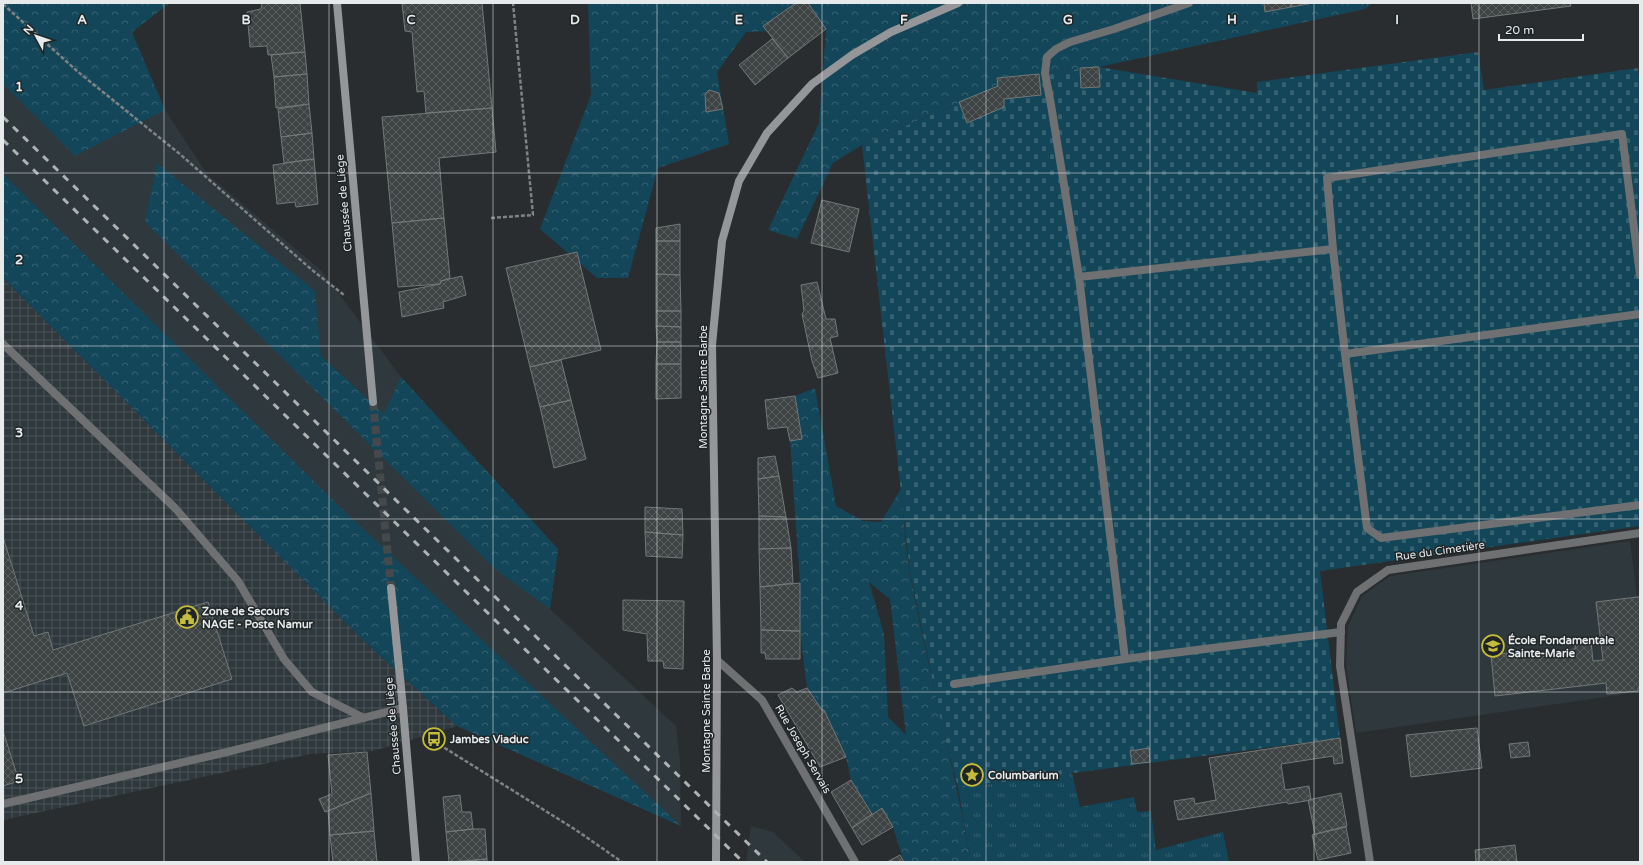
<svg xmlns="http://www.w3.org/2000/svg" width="1643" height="865" font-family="'Varela Round',sans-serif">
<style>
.built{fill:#2e383d}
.industrial{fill:url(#industrial-grid)}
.grass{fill:url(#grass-tufts)}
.forest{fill:url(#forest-crowns);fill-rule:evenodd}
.cemetery{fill:url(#cemetery-stones)}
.building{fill:url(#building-cross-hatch);stroke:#727878}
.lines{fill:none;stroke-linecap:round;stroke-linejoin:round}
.secondary-tunnel{stroke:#46494b;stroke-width:8;stroke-dasharray:8 4;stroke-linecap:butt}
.path{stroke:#7f8384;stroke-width:2.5;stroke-dasharray:4 2;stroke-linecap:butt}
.lane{stroke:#6f7072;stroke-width:8}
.street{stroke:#6f7072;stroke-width:8}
.secondary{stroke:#949699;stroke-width:8}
.rail{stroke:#aeb2b3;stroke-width:3;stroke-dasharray:7 7;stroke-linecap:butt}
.grid{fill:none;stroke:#e7eaeb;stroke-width:1;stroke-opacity:0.55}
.labels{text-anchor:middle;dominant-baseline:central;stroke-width:3;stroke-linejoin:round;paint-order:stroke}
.street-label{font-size:11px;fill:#e7eaeb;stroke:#1f2426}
.poi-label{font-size:11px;font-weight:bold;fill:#e7eaeb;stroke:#1f2426;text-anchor:start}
.grid-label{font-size:13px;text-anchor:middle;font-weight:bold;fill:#e7eaeb;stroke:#1f2426;stroke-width:3;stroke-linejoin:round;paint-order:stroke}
</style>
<defs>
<pattern id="industrial-grid" width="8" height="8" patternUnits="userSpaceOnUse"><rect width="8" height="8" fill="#2e383d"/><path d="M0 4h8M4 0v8" fill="none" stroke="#4c5559"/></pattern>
<pattern id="grass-tufts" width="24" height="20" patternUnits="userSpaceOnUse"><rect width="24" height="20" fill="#134659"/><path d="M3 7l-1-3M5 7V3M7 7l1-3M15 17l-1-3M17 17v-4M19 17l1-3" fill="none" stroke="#356171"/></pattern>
<pattern id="forest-crowns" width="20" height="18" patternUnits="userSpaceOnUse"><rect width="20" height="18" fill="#134659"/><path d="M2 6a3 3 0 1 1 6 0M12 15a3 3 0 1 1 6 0" fill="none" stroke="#356171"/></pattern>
<pattern id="cemetery-stones" width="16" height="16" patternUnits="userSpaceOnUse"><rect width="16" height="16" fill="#134659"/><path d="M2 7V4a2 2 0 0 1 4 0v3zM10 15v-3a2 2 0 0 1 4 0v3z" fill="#356171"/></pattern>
<pattern id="building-cross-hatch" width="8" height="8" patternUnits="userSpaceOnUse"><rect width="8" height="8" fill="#3e4344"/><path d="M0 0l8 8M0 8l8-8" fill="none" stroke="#5a5e5f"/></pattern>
</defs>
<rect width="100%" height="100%" fill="#292d2f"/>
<path class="built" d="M3,3L165,110L207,174L322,271L401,377L558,549L550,609L676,726L680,760L681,826L457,726L3,278Z
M1630,541L1637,597H1640V692L1356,733L1346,666L1348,626L1362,596L1390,576Z
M751,826L773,832L805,862H746Z"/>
<path class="industrial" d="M3,278L365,642L457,726L373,751L310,754L3,820Z"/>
<path class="grass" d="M1072,773L1080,807L1134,797L1137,812L1151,811L1156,850L1223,832L1229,862H971L958,788Z"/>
<path class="forest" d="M3,3H170L132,32L165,110L75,156L3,84Z
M588,3H1373L1365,9L1099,67L1045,73L998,86L862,145L833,163L797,239L768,230L819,123L826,29L746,32L717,72L729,144L658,168L628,278H597L540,229L591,95Z
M157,163L315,291L321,356L384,414L401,377L558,549L550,609L495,569L145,222Z
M3,174L341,508L681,826L457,726L365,642L3,278Z
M815,388L836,506L863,521L881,522L901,489C904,517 905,546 910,574C928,670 954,765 971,862H904L893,827L882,809L872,814L851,780L846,757L824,710H822L807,688L800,631V583L790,441L802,439L795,396ZM869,582L890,599L906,735L888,717L884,634Z"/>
<path class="cemetery" d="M1478,52L1484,90L1638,68L1640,88V526L1320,571L1340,738L958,788L941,721L910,572L862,145L998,86L997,78L1099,67L1257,93V82Z"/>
<path class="building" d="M262,3H300L305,52L268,55L267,46L250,47L247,12L261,9Z
M402,3H482L492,108L426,113L424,91L417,92L412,32L405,31Z
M796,3H808L826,29L788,58L763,26Z
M1264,3H1291V7L1265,12Z
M1291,3H1313L1291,7Z
M1471,3H1570L1571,6L1473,19Z
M772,39L788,58L755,85L739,65Z
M305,52L307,74L274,77L271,55Z
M1099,67L1100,87L1081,88L1080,68Z
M307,74L309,104L276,108L274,77Z
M1039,74L1041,95L1004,99V107L967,123L959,102L998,86L997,78Z
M709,90L719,93L723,109L706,112L705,94Z
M309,104L312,133L281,137L278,109Z
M492,108L496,152L439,158L444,218L392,223L382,117Z
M312,133L314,159L284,163L281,137Z
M314,159L318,204L296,207L295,202L277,204L273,165Z
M822,200L859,209L849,252L811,243Z
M444,218L450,278L441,281L440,284L398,287L392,223Z
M680,224V241H656V228Z
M656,241H680V275L656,274Z
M577,252L601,350L530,367L506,268Z
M656,274L680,275L681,311H656Z
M462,276L466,295L443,302L444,308L402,317L399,292L440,284L441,281Z
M817,282L826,319H835L838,336L830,338L838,373L818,378L812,361L802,314L804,311L801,285Z
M656,311H681V327L656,326Z
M656,326L681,327V342H657Z
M657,342H681V364H656Z
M561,360L571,400L540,407L530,367Z
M656,364H681V398L656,399Z
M795,396L802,439L790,441L787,427L768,429L765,400Z
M571,400L586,459L554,468L540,407Z
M775,456L779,476L758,479V458Z
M779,476L786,517L759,516L758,479Z
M645,507L682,509L683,535L645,532Z
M759,516L786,517L791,548L759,549Z
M645,532L683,535L682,558L646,556Z
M3,537L34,636L48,632L53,650L208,602L232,679L84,726L67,673L3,693Z
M791,548L793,583L760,587L759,549Z
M800,583V631L761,630L760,587Z
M1637,597H1640V687L1638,688V691L1607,694L1606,683L1495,696L1491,655L1507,653V657L1575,649V644L1591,642L1593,661L1603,660L1596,602Z
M623,600L684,601L683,669L664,668L663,661H648L647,634L623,630Z
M761,630L800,631V659H766L765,653H761Z
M792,688L797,692L807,688L822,710H824L846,757L820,767L778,695Z
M1477,728L1482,768L1411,777L1406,735Z
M3,731L19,781L3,786Z
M1340,738L1343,763L1334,764L1333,756L1281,764L1285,790L1309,786L1311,800L1288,804L1287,802L1178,820L1174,801L1194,798L1195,804L1216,800L1209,758Z
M1528,742L1530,756L1511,758L1509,744Z
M1149,748L1150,762L1132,764L1130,751Z
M367,752L371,793L325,812L319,799L332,794L328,755Z
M851,780L872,814L852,828L831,792Z
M371,793L374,831L330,835L328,811Z
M1341,793L1347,826L1315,834L1308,800Z
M460,795L462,812H471L473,829L446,832L443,797Z
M882,808L893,827L862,845L852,828Z
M1346,827L1351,853L1318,860L1312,835Z
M473,829H485L487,859L449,862L446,832Z
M374,831L377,862H333L330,835Z
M1515,845L1517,862H1476L1475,850Z
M900,855L904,862H887Z
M487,859V862H458Z"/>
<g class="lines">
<path class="secondary-tunnel" d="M373,402L391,588"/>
<path class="path" d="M3,4L77,71L181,155L312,270L344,295
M491,218L533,215L513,3
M424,735L576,830L622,862"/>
<path class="lane" d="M1189,3L1114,29L1070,42L1056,49L1047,57L1045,73L1051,105L1079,277L1125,659L1341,632
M1333,249L1327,178L1622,134L1640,275
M1079,277L1333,249L1345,354L1640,314
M3,344L175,508L238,581L284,659L312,692L364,718
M1345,354L1367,528L1381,538L1640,505
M954,684L1125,659
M3,804L223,753L403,708"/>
<path class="street" d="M717,660L762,700L855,862
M1370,862L1340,666L1341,624L1357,592L1388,570L1640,533"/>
<path class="secondary" d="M337,3L373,402
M391,588L403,708L416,862
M716,862L717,660L712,345L722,241L739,181L767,133L812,84L852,55L891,32L958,3"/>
<path class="rail" d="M3,117L767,862
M3,140L743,862"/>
</g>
<path class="grid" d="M164,3V862M329,3V862M493,3V862M657,3V862M822,3V862M986,3V862M1150,3V862M1314,3V862M1479,3V862M3,173H1640M3,346H1640M3,519H1640M3,692H1640"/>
<defs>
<g id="civic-ring" transform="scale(1.15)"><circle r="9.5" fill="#1f2426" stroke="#c6bc3c" stroke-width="1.5"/><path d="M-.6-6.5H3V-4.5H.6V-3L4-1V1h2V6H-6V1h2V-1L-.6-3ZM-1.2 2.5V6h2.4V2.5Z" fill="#c6bc3c"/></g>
<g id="school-ring" transform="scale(1.15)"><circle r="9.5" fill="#1f2426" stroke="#c6bc3c" stroke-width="1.5"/><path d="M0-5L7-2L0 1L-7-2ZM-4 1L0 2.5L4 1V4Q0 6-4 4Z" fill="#c6bc3c"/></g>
<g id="bus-ring" transform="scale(1.15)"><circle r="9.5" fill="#1f2426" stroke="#c6bc3c" stroke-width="1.5"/><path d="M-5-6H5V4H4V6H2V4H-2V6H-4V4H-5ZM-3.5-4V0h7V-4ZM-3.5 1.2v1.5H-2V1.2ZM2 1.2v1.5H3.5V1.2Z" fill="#c6bc3c"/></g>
<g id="sight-ring" transform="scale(1.15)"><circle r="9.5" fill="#1f2426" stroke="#c6bc3c" stroke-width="1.5"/><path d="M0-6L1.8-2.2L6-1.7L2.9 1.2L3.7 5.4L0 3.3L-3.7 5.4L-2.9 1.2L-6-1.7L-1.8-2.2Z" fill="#c6bc3c"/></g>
</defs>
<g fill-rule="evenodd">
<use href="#civic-ring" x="187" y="617"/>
<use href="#school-ring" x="1493" y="646"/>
<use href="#bus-ring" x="434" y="739"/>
<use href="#sight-ring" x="972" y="775"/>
</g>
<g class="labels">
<g class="street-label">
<text transform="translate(344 203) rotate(-95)">Chaussée de Liège</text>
<text transform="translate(703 387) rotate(-90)">Montagne Sainte Barbe</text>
<text transform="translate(1440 551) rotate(-8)">Rue du Cimetière</text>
<text transform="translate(706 711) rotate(-90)">Montagne Sainte Barbe</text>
<text transform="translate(393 726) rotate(-95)">Chaussée de Liège</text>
<text transform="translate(803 749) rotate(60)">Rue Joseph Servais</text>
</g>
<g class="poi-label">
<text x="202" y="611">Zone de Secours<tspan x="202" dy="13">NAGE - Poste Namur</tspan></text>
<text x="1508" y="640">École Fondamentale<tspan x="1508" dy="13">Sainte-Marie</tspan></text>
<text x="450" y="739">Jambes Viaduc</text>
<text x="988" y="775">Columbarium</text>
</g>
</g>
<g class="grid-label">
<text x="82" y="24">A</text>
<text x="246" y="24">B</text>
<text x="411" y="24">C</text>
<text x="575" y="24">D</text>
<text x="739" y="24">E</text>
<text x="904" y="24">F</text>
<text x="1068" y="24">G</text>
<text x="1232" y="24">H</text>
<text x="1397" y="24">I</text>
<text x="19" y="91">1</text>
<text x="19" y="264">2</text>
<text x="19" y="437">3</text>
<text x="19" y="610">4</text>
<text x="19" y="783">5</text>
</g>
<rect width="1643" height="865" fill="none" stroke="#e7eaeb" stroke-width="8"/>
<g transform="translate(36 36) rotate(310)" stroke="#1f2426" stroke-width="3" paint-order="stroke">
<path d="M0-3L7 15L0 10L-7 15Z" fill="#e7eaeb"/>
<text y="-6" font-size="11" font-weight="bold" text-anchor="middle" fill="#e7eaeb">N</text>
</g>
<path d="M1499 34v6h84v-6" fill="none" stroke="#e7eaeb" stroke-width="2"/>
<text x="1505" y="34" font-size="12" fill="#e7eaeb" stroke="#1f2426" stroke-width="3" paint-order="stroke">20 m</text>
</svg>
